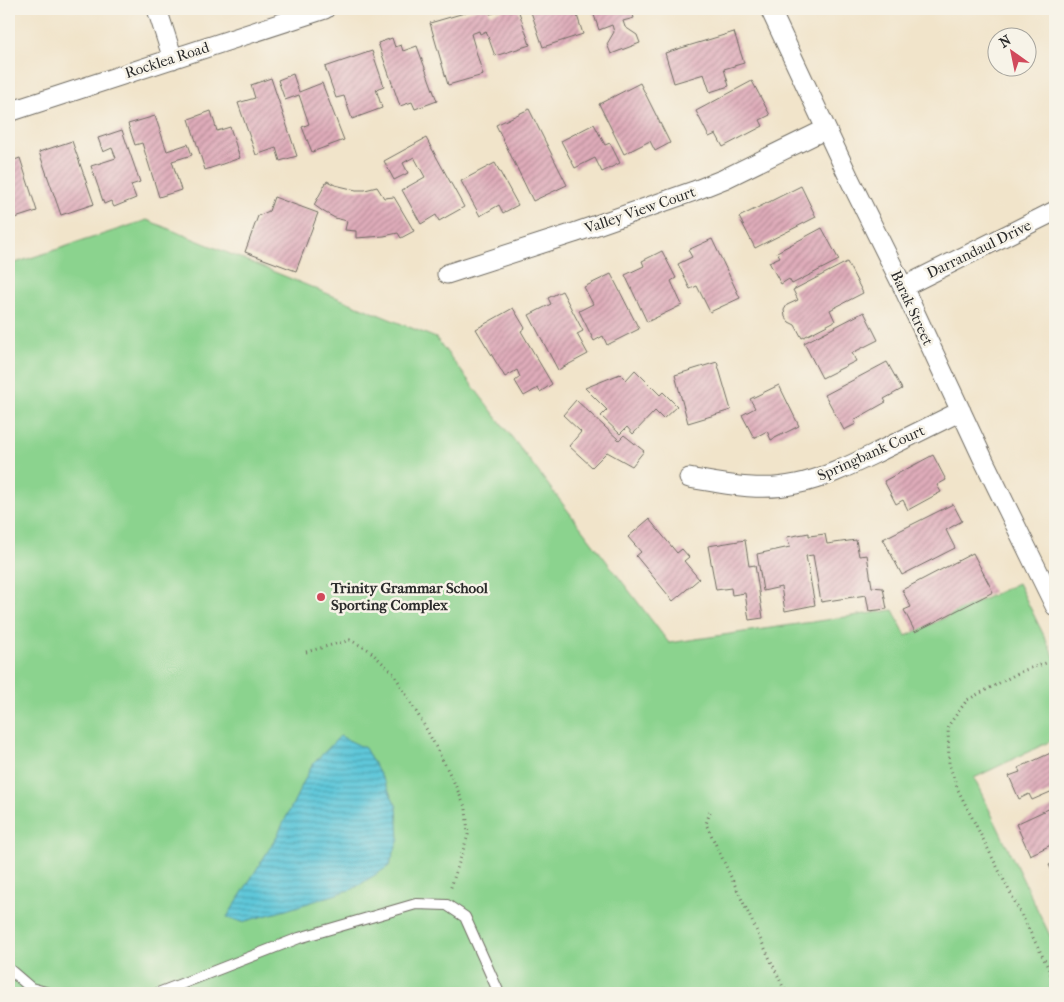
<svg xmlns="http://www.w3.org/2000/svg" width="1064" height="1002" font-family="'IM FELL French Canon',serif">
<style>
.pitch{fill:#8bd38e;stroke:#5b7f5c}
.water{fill:url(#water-rules);stroke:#447982}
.building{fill:url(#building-hatch)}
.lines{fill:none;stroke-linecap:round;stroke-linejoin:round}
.lane-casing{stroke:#706c63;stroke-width:12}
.street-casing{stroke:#706c63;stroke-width:21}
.path{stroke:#706c63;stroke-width:3;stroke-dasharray:1 4;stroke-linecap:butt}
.lane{stroke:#fff;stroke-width:10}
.street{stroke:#fff;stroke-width:19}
.poi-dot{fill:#d1495b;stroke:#f7f3e8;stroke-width:2}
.labels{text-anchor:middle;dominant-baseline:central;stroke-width:5;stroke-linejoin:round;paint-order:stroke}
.street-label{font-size:15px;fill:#2b2b2b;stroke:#f7f3e8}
.poi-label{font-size:15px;font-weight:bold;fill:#2b2b2b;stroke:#f7f3e8;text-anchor:start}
</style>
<defs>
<pattern id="water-rules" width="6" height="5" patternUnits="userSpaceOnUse" patternTransform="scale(1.25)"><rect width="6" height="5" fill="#5ec7d9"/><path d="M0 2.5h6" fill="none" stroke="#4ea2b0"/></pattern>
<pattern id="building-hatch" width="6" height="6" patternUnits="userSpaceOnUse" patternTransform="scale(1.25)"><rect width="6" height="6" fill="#dfacba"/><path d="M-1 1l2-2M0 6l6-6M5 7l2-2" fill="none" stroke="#b58c97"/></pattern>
</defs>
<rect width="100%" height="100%" fill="#f7f3e8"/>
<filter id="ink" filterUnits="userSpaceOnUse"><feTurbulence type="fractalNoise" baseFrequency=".02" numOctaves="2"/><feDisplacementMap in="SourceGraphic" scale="10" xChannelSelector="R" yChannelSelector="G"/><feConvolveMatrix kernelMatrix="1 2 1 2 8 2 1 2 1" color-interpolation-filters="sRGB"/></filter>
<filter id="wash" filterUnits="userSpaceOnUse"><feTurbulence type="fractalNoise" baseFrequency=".0096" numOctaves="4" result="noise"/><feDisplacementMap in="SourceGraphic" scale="20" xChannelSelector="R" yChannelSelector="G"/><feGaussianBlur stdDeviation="1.12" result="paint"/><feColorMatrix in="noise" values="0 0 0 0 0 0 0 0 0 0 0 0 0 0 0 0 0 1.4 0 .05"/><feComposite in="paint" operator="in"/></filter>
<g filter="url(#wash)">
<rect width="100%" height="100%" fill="#f1e4ca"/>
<path class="pitch" d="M147,220L436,338L669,643L893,610L906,636L1018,583L1055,658V739L974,778L1055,946V993H9V265Z"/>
<path class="water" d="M340,736L365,748L385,783L397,807L399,839L389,866L353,889L286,910L242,922L227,917L276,838L312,765Z"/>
<g id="blocks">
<path class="building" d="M478,9H488L490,14L507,9H518L530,45L495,56L486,31L480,34L479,31L471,34L483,75L448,85L430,23Z
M530,9H575L583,34L543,47Z
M592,9H631L634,18L623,21L625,27L637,35L640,43L611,54L607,44L614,32L612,25L599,30Z
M734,32L744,63L724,69L729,86L710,92L704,74L674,83L665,53Z
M392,38L395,47L401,45L403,51L417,46L437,101L415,109L412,102L400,106L378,43Z
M372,51L384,86L376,89L382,108L352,119L344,96L336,98L325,67Z
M293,74L299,92L322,83L344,140L312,152L302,127L309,124L299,95L285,100L278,80Z
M271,78L297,156L280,161L276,148L256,155L238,103L255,98L251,85Z
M752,81L770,115L760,120L763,126L723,147L716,134L709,137L696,111Z
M640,83L670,143L655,151L650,141L624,154L599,104Z
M529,109L567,185L533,201L496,125Z
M211,111L217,131L230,127L240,158L205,170L189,119Z
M155,116L167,151L188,144L192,155L172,161L181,190L159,197L142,143L135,145L128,124Z
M594,124L605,145L610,143L620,163L602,172L595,158L575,168L561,141Z
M122,130L140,182L131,185L136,198L114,207L111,201L104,204L91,166L116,158L112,148L103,152L98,138Z
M426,138L464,207L439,221L436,215L421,224L402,190L425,177L414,157L403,163L408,173L394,180L384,161Z
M72,141L94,204L61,215L39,152Z
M20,158L37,211L9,220V162Z
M495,163L518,205L503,213L499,205L480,216L461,181Z
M327,181L335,185L356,190H365L377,187L384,198L394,197L414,231L401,238L398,233L384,236L356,238V231L345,230L347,221L335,218L324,212L314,205Z
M801,186L816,217L755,248L739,217Z
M274,197L318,213L296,271L245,252L258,216L269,211Z
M822,228L839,260L792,284L789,279L781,284L769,262L780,257L777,252Z
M712,239L740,298L710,312L697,286L690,289L678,264L692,257L688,250Z
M662,251L676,278L671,281L682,305L647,322L625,275L644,266L642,261Z
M847,262L863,293L830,310L835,321L802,338L795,325L789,322L785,317L784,310L787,305L798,300L793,290Z
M611,274L639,329L607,345L603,336L594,341L579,311L593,304L584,287Z
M562,291L583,331L577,334L588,354L558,370L529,315L551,304L548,298Z
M513,308L525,328L521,331L552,384L540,392L538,388L524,396L515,381L520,377L517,370L505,377L476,329Z
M864,312L878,340L852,353L856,361L822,378L804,343Z
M717,362L731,410L688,423L675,375Z
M887,362L902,389L884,399L886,402L854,420L856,424L844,430L825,395Z
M635,370L660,395L663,392L677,406L663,419L655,411L633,434L627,427L620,434L601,416L607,410L585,388L620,374L626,380Z
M779,385L799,426L771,440L767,431L754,438L742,415L755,408L750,399Z
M576,400L619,440L624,435L644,451L632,466L607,452L592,467L569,446L581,432L563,415Z
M933,455L946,480L937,485L941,492L908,510L903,500L896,504L884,481Z
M953,504L962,521L946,530L955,548L902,575L883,539Z
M649,519L677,553L682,549L689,557L684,561L699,579L673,601L636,556L641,552L628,537Z
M809,533V536L825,534L827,544L856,540L859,556L867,555L872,587L883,588L887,609L869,611L866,595L821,602L813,555L806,556L815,605L785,611L781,587L763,591L757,554L790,547L787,537Z
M745,540L749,566L755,565L763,618L749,620L745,593L732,595L731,588L716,590L708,546Z
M973,553L993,592L915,632L904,610L911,607L902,590Z
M1055,751V790L1032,800L1029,794L1019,799L1009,776L1020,772L1018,768Z
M1055,806V843L1030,855L1016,824Z
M1055,863V877L1049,865Z"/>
</g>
</g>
<g filter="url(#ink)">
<use href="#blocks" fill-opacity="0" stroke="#706c63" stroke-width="1"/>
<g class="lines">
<g class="lane-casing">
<path id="lane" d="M9,969L31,988L49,993
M158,993L299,938L416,904L447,905L465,917L499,993"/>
</g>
<g class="street-casing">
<path id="street" d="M157,9L173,59
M770,9L850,180L903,287L985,463L1055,606
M9,112L325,9
M447,274L574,233L694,191L724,179L826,129
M903,287L1055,211
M689,478C724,484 761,492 796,484C823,479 853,464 878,452C906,438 933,425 961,411"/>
</g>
<path class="path" d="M306,652L350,640L369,650L394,674L427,730L453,780L466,809L468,835L450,890
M1055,660L1022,671L967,700L948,726L949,764L958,790L1048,967L1055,985
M710,812L706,824L786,993"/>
<use href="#lane" class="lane"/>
<use href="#street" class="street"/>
</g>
</g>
<circle class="poi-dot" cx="321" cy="597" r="5"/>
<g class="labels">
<g class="street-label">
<text transform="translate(167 60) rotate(-18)">Rocklea Road</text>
<text transform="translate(640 210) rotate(-19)">Valley View Court</text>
<text transform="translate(979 249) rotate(-26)">Darrandaul Drive</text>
<text transform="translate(912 308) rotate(65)">Barak Street</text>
<text transform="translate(871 453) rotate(-24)">Springbank Court</text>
</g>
<g class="poi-label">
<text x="331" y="588">Trinity Grammar School<tspan x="331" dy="17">Sporting Complex</tspan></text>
</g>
</g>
<rect width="1064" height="1002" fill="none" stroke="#f7f3e8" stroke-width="30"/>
<g transform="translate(1012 52) rotate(327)"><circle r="24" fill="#f7f3e8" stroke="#a5a39c"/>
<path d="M0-4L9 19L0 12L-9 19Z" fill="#d1495b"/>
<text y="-8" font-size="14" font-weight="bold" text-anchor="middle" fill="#2b2b2b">N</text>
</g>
</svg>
